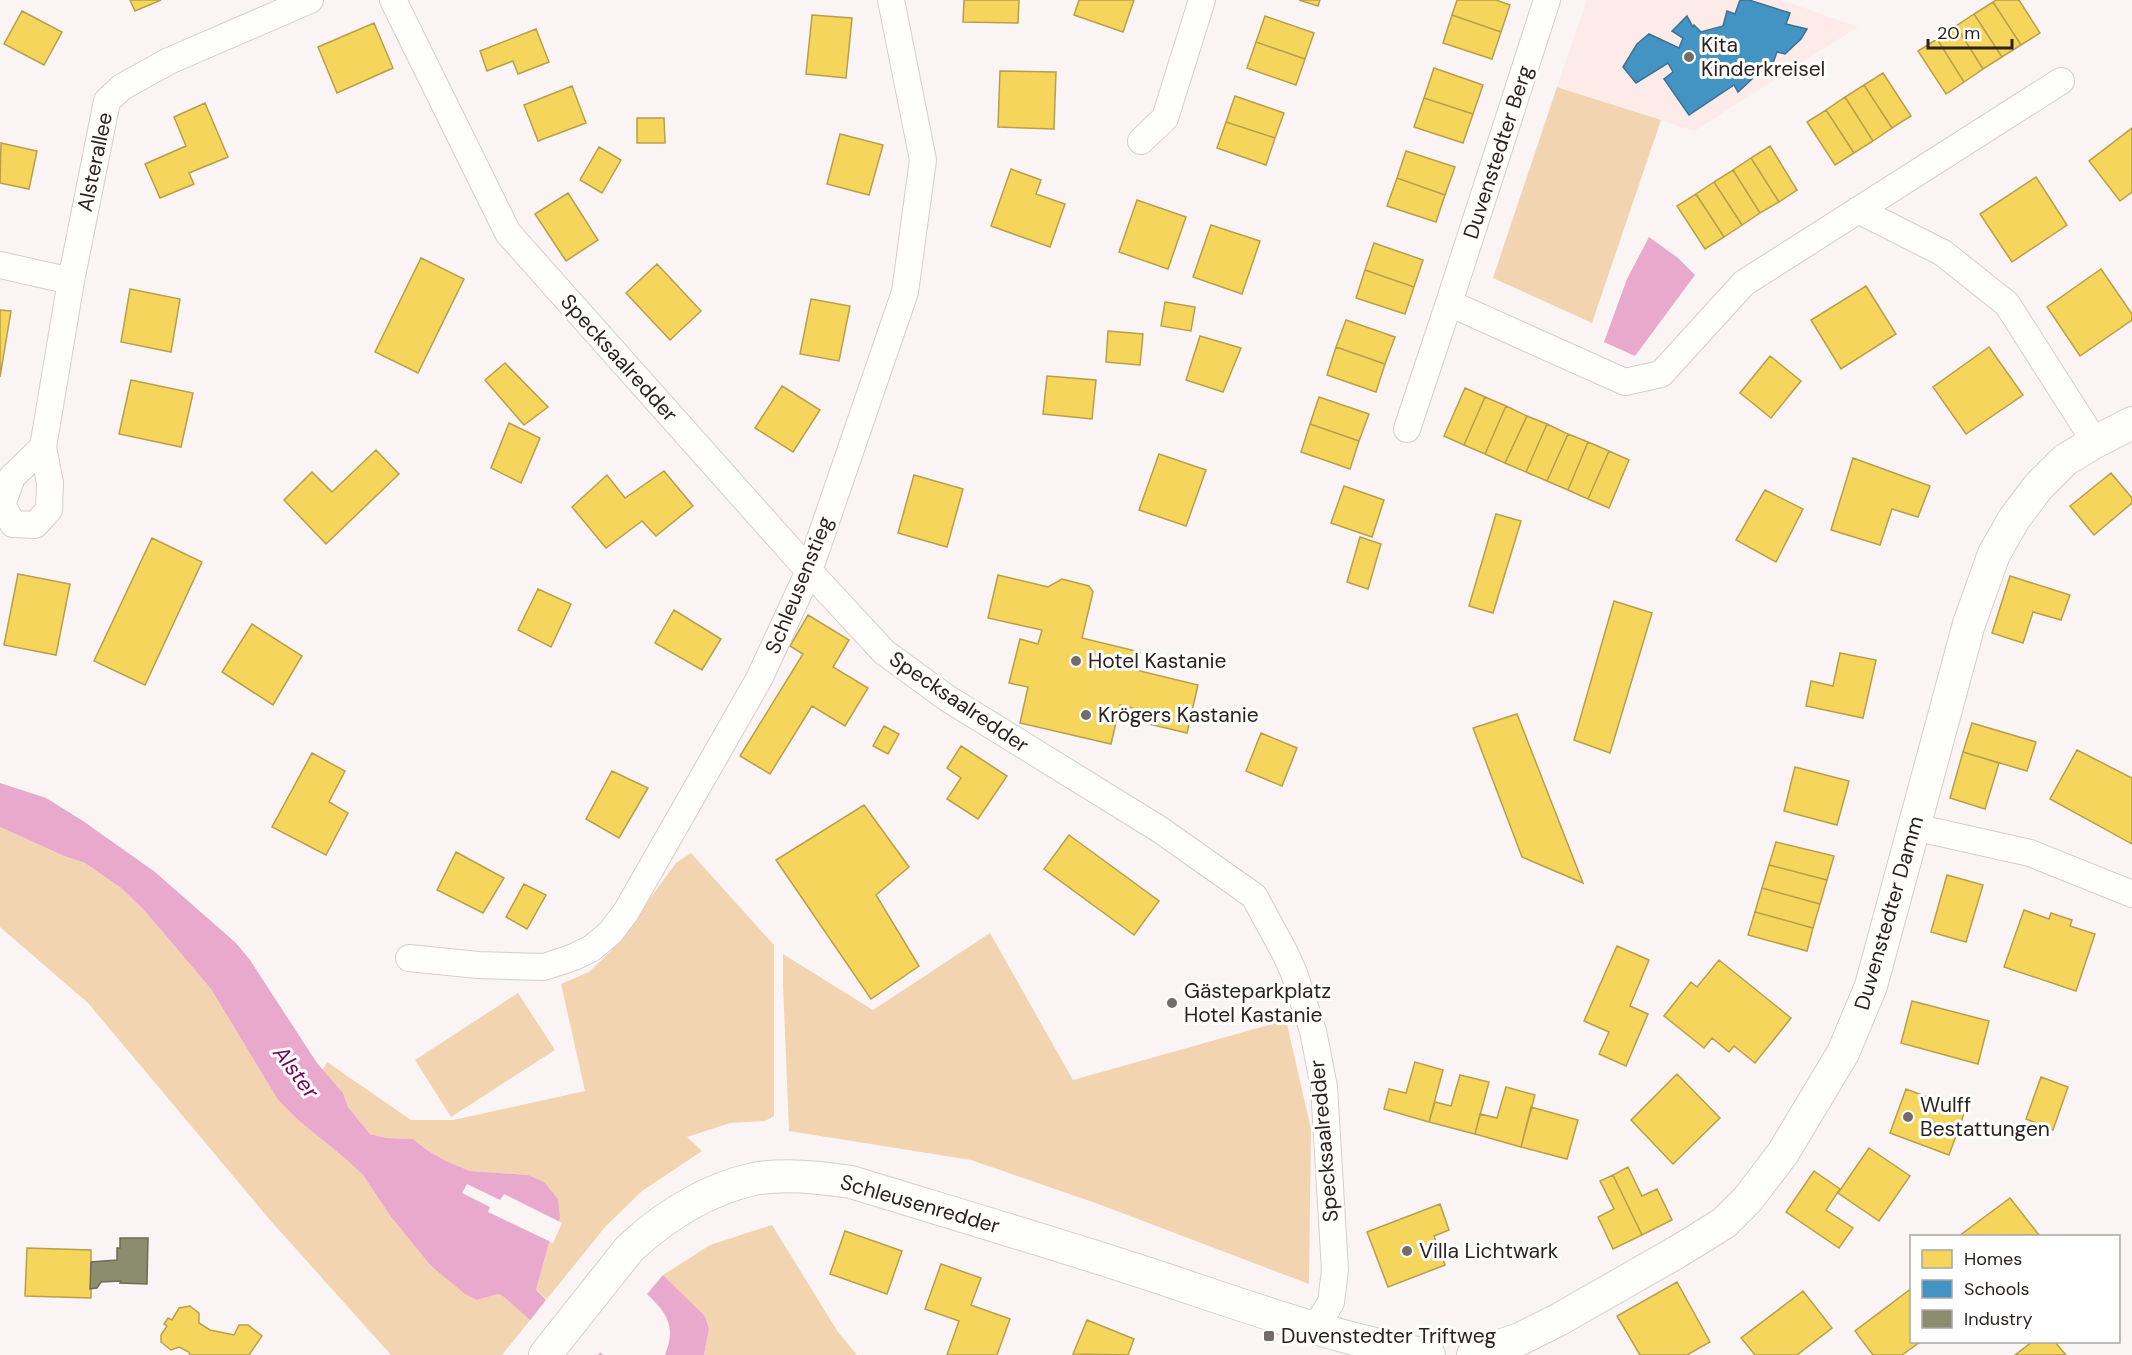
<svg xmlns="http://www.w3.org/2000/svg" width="2132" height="1355" font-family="'DM Sans',sans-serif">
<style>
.built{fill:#fcebe8}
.green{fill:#f3d4b1}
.water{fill:#e8a9cd}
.pier{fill:#faf5f4}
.homes{fill:#f6d55c;stroke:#b99f4a;stroke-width:1.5}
.schools{fill:#4393c3;stroke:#3c7192;stroke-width:1.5}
.industry{fill:#8c8c6e;stroke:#6f6c57;stroke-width:1.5}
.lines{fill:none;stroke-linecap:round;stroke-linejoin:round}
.minor-casing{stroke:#d5cecc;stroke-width:28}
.tertiary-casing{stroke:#d5cecc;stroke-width:34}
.minor{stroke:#fefefd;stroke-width:26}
.tertiary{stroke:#fefefd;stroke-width:32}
.poi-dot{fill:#736c6b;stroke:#fff;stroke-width:2}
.labels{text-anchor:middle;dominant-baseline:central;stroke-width:6;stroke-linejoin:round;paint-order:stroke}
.poi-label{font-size:21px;fill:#2b2221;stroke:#fff;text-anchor:start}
.street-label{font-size:21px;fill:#2b2221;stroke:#fff}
.water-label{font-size:22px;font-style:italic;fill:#720553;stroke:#fff}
</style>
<rect width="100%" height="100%" fill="#faf5f4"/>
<path class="built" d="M1587,0H1782L1858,27L1694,131L1557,86Z"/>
<path class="green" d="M1557,87L1661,120L1592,323L1493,278Z
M0,827L64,856L85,863L121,888L144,910L211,989L278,1100L298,1120L347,1160L363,1175L391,1217L431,1266L466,1294L477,1300L498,1294L504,1297L531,1319L502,1355H391L270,1220L88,1003L0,927Z
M691,853L774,945V1116L765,1121L730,1123L687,1137L702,1151L642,1191L605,1227L547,1299L536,1290L549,1243L560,1219L528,1175L470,1171L446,1161L427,1150L413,1139L386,1138L370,1134L348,1107L343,1093L323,1070L327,1062L411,1120H453L585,1091L561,984L589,972L612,950L676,863Z
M990,933L1073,1080L1286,1020L1311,1129L1309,1284L1101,1205L971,1160L789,1131L783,984V954L873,1010Z
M518,993L555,1050L451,1117L415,1060Z
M772,1225L838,1332L857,1355H704L709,1329L705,1316L663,1275L710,1245Z"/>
<path class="water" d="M1649,237L1678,258L1695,275L1635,356L1604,342L1627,279Z
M0,783L46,798L83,821L155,872L236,943L250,960L317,1063L343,1093L348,1107L370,1134L386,1138L413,1139L427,1150L446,1161L470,1171L528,1175L544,1182L558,1199L560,1219L549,1243L536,1290L603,1355H570L504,1297L498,1294L477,1300L465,1294L431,1266L391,1217L363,1175L347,1160L298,1120L278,1100L211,989L144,910L121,888L85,863L64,856L0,827Z
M663,1275L705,1316L709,1329L704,1355H665C676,1327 668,1314 647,1294Z"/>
<path class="pier" d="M467,1184L500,1200L504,1194L562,1223L553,1243L488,1212L490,1207L462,1193Z
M549,1296L603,1349L598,1355H565L529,1322Z"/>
<path class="homes" d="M130,0H161L135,11Z
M964,0H1019L1018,23L963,22Z
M1079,0H1134L1123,32L1074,15Z
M1299,0H1320L1318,6Z
M1457,0H1496L1510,5L1501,32L1452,15Z
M1996,0H2019L2040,33L2021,45L1993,2Z
M1993,2L2021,45L2002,57L1974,14Z
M22,11L62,32L44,65L4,44Z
M1974,14L2002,57L1983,69L1956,26Z
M812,15L852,18L846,78L806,74Z
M1452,15L1501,32L1492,59L1443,43Z
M1265,16L1314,33L1305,59L1256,42Z
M374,23L393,68L337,93L318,47Z
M1956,26L1983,69L1964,82L1937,39Z
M536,29L549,62L518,74L513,61L487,71L480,51Z
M1937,39L1964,82L1946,94L1918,51Z
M1256,42L1305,59L1296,85L1247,68Z
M1434,68L1483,85L1473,114L1424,98Z
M1000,71L1056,72L1054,129L998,127Z
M1883,73L1911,116L1892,128L1864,85Z
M1864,85L1892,128L1873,141L1845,97Z
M572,86L586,123L538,141L524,105Z
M1235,96L1284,113L1275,138L1226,122Z
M1845,97L1873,141L1854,153L1826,110Z
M1424,98L1473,114L1463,143L1414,127Z
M205,103L228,157L189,173L194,184L160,198L145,164L186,146L174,117Z
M1826,110L1854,153L1835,165L1807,122Z
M637,118H664L665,143H637Z
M1226,122L1275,138L1266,165L1217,148Z
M2132,128V192L2120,201L2089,161Z
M840,134L883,145L869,195L827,184Z
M1,143L37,151L29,189L0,183Z
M1770,146L1797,190L1779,202L1751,158Z
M599,147L621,160L602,193L580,180Z
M1406,151L1455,167L1445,195L1397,178Z
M1751,158L1779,202L1760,213L1733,170Z
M1011,169L1041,180L1036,194L1065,204L1050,247L991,226Z
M1733,170L1760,213L1742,225L1714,182Z
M2036,177L2067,225L2012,262L1980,214Z
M1397,178L1445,195L1436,222L1387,206Z
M1714,182L1742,225L1724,237L1696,194Z
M568,193L598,240L566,261L535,214Z
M1696,194L1724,237L1705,249L1677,206Z
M1137,200L1186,217L1168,269L1119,252Z
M1211,225L1260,241L1242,294L1193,277Z
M1374,243L1423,260L1414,287L1365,270Z
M421,258L464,279L418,373L375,352Z
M657,264L701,311L670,340L626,293Z
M2101,269L2132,314V320L2080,356L2047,307Z
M1365,270L1414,287L1405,314L1356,298Z
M1866,286L1896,334L1841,369L1811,320Z
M130,289L180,299L171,352L121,342Z
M811,299L850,306L839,361L800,354Z
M1165,302L1195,307L1191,331L1161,326Z
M0,310L11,311L0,377Z
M1346,320L1395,337L1385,364L1336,347Z
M1108,331L1143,334L1140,365L1106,362Z
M1200,336L1241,348L1223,392L1186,380Z
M1336,347L1385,364L1376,392L1327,375Z
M1989,347L2023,395L1966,434L1933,387Z
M1770,356L1801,381L1771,418L1740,393Z
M505,363L548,407L524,425L485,380Z
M1047,376L1096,380L1092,419L1043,414Z
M131,380L193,393L181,447L119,434Z
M782,386L820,410L793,452L755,428Z
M1465,388L1485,397L1464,445L1444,436Z
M1319,397L1369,414L1359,441L1310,424Z
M1485,397L1506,406L1485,454L1464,445Z
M1506,406L1527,416L1505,463L1485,454Z
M1527,416L1547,424L1526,472L1505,463Z
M509,423L540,438L521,483L491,468Z
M1310,424L1359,441L1350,469L1301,452Z
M1547,424L1568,434L1547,481L1526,472Z
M1568,434L1588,442L1568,490L1547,481Z
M1588,442L1609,451L1588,499L1568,490Z
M376,450L399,474L326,544L284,500L312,472L332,492Z
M1609,451L1629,460L1609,508L1588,499Z
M1159,454L1206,470L1186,526L1139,510Z
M1853,458L1930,486L1918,517L1892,509L1880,545L1831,530Z
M664,471L693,506L656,536L642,521L606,548L572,507L607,475L625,498Z
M2111,473L2132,498V503L2094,535L2070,506Z
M914,475L963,489L947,547L898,533Z
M1344,486L1384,500L1372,537L1331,523Z
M1765,490L1803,509L1776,562L1736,540Z
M1496,514L1521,521L1493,613L1469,606Z
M1360,537L1381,544L1368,589L1347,582Z
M152,538L202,562L145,685L94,661Z
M18,574L70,584L56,655L4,645Z
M998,575L1048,587L1062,579L1089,586L1093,592L1082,638L1140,652L1136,670L1198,685L1187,733L1149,724L1152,713L1120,705L1111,744L1020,723L1028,687L1009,683L1020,639L1038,644L1042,630L988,618Z
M2010,576L2070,595L2061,620L2033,612L2023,643L1992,633Z
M538,589L571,604L551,647L518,630Z
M1614,601L1652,613L1610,753L1574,740Z
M674,610L721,639L702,670L655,643Z
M808,615L849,640L833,667L868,688L845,726L812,706L770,774L740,756L803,654L790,646Z
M252,624L302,656L273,705L222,672Z
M1840,653L1876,660L1863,718L1806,706L1811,681L1833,686Z
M1517,714L1583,883L1522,857L1473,728Z
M1972,723L2036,742L2027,771L1963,752Z
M884,726L899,734L888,754L873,746Z
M1261,733L1297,748L1282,786L1246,771Z
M961,746L1007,776L978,819L947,799L961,778L947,768Z
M2077,750L2132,778V844L2050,799Z
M1963,752L1999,763L1985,809L1950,798Z
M312,753L345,771L329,802L348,813L326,855L272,827Z
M1795,767L1849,781L1837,825L1784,811Z
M612,771L648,788L619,838L586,819Z
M864,805L909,867L876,895L919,966L871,999L776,860Z
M1069,835L1159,901L1134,935L1044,869Z
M1776,842L1834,856L1827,880L1769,865Z
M456,852L504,878L483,913L437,890Z
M1769,865L1827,880L1820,904L1762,888Z
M1947,875L1983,885L1966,942L1931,932Z
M524,884L546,895L527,929L506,917Z
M1762,888L1820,904L1813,928L1755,912Z
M2024,910L2049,919L2051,913L2072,920L2070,926L2095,934L2076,991L2004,967Z
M1755,912L1813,928L1807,951L1748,935Z
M1617,946L1649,960L1630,1006L1648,1014L1626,1066L1599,1054L1609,1032L1584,1021Z
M1719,960L1791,1018L1755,1063L1734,1046L1729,1052L1712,1038L1704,1048L1664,1016L1691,982L1697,987Z
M1912,1001L1989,1021L1978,1064L1901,1043Z
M1415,1062L1443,1070L1429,1122L1384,1109L1389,1089L1406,1093Z
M1677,1074L1720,1118L1673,1164L1631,1120Z
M1460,1075L1489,1082L1475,1134L1429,1122L1435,1102L1451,1106Z
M2041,1077L2068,1087L2053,1130L2026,1119Z
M1506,1087L1535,1095L1521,1147L1475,1134L1480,1114L1497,1118Z
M1906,1089L1965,1111L1949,1155L1890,1133Z
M1531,1107L1578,1120L1567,1159L1521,1147Z
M1869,1148L1910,1176L1879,1221L1838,1193Z
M1628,1167L1642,1196L1657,1189L1672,1220L1642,1235L1613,1175Z
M1814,1171L1840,1189L1826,1210L1853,1228L1839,1248L1786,1212Z
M1613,1175L1642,1235L1613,1249L1598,1217L1614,1209L1600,1181Z
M2010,1198L2039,1235L1959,1236Z
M1440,1204L1449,1230L1434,1236L1445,1265L1388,1287L1367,1232Z
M845,1231L902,1251L887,1294L830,1274Z
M27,1248L91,1250V1298L25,1296Z
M941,1264L981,1278L971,1305L1010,1319L997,1355H947L959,1321L925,1309Z
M1677,1282L1710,1342L1687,1355H1640L1617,1316Z
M1912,1288V1342H1920L1902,1355H1873L1855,1331Z
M1803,1291L1832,1328L1797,1355H1755L1741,1338Z
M190,1306L199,1313V1323L210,1330L234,1335L239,1325H248L262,1336L249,1355H190L189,1352L179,1347L171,1350L161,1342V1335L167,1326L164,1324L168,1318L172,1320L179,1308Z
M1087,1320L1134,1339L1128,1355L1073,1354Z
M2032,1342H2055L2066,1355H2015Z"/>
<path class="schools" d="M1740,0H1749L1790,13L1786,24L1807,29L1801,39L1785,54L1777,52L1772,66L1761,64L1752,79L1738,92L1734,85L1689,115L1664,79L1673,72L1668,63L1636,83L1623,67L1637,44L1649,34L1679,48L1683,38L1672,31L1687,16L1693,27L1694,25L1701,32L1723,26L1727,11L1735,14Z"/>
<path class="industry" d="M120,1238H148L147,1284L120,1283L121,1281L101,1282L97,1288L90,1289L91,1262L117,1260V1248H120Z"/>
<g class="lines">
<g class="minor-casing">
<path id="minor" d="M393,0L508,233L809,571L884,652L947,698L1159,829L1254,896L1285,953L1294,973L1313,1031L1324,1087L1335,1270L1331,1302L1315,1329
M1141,141L1165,118L1202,0
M1858,210L1943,253L2007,304L2095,442
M0,265L71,281
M1449,303L1547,0
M1407,429L1449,303L1625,382L1661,374L1744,283L2061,81
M43,447L12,477L2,505L13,524L35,525L49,510L50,483L43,447L71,281L107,101L122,87L169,61L310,0
M1914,827L2030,853L2132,894
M409,958L478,965L544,967L574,957L592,948L610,933L626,912L759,679L809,571L905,292L923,160L891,0"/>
</g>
<g class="tertiary-casing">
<path id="tertiary" d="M545,1355L630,1248C665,1216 708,1189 754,1179C785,1173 820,1177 851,1182C952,1213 1054,1243 1155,1276C1245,1306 1335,1339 1429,1355
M1473,1355L1520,1339L1558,1320L1677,1252L1724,1223L1748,1199L1783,1153L1843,1053L1871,986L1969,624L1994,554L2014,519L2038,487L2065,460L2095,442L2132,423"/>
</g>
<use href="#minor" class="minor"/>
<use href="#tertiary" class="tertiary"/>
</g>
<g class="poi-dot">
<circle cx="1689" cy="57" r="6"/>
<circle cx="1076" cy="661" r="6"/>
<circle cx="1086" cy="715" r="6"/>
<circle cx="1172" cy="1003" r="6"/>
<circle cx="1908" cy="1117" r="6"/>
<circle cx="1407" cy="1251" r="6"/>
<rect x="1263" y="1330" width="12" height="12" rx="3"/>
</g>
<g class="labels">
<g class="poi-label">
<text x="1701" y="45">Kita<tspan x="1701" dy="24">Kinderkreisel</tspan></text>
<text x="1088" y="661">Hotel Kastanie</text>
<text x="1098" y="715">Krögers Kastanie</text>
<text x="1184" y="991">Gästeparkplatz<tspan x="1184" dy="24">Hotel Kastanie</tspan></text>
<text x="1920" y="1105">Wulff<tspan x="1920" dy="24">Bestattungen</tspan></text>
<text x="1419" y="1251">Villa Lichtwark</text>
<text x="1281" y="1336">Duvenstedter Triftweg</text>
</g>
<g class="street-label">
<text transform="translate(1498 152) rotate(-72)">Duvenstedter Berg</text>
<text transform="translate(95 162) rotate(-78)">Alsterallee</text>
<text transform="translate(619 358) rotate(48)">Specksaalredder</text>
<text transform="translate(799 585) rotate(-68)">Schleusenstieg</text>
<text transform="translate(959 702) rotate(34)">Specksaalredder</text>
<text transform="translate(1889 913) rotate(-74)">Duvenstedter Damm</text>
<text transform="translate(1324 1141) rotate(-95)">Specksaalredder</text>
<text transform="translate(920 1204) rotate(16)">Schleusenredder</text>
</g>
<g class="water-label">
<text transform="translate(296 1072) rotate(53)">Alster</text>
</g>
</g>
<rect x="1910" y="1235" width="210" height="108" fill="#ffffff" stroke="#aaa7a6" stroke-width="1.5"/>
<rect x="1922" y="1250" width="30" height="18" fill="#f6d55c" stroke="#aaa7a6" stroke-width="1.5"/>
<text x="1964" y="1265" font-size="18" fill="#2b2221">Homes</text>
<rect x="1922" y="1280" width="30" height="18" fill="#4393c3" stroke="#aaa7a6" stroke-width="1.5"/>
<text x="1964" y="1295" font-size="18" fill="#2b2221">Schools</text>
<rect x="1922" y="1310" width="30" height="18" fill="#8c8c6e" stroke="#aaa7a6" stroke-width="1.5"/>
<text x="1964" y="1325" font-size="18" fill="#2b2221">Industry</text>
<path d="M1928 39v9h84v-9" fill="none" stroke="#2b2221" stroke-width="3"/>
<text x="1937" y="39" font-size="18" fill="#2b2221" stroke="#ffffff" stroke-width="4.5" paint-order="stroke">20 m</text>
</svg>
